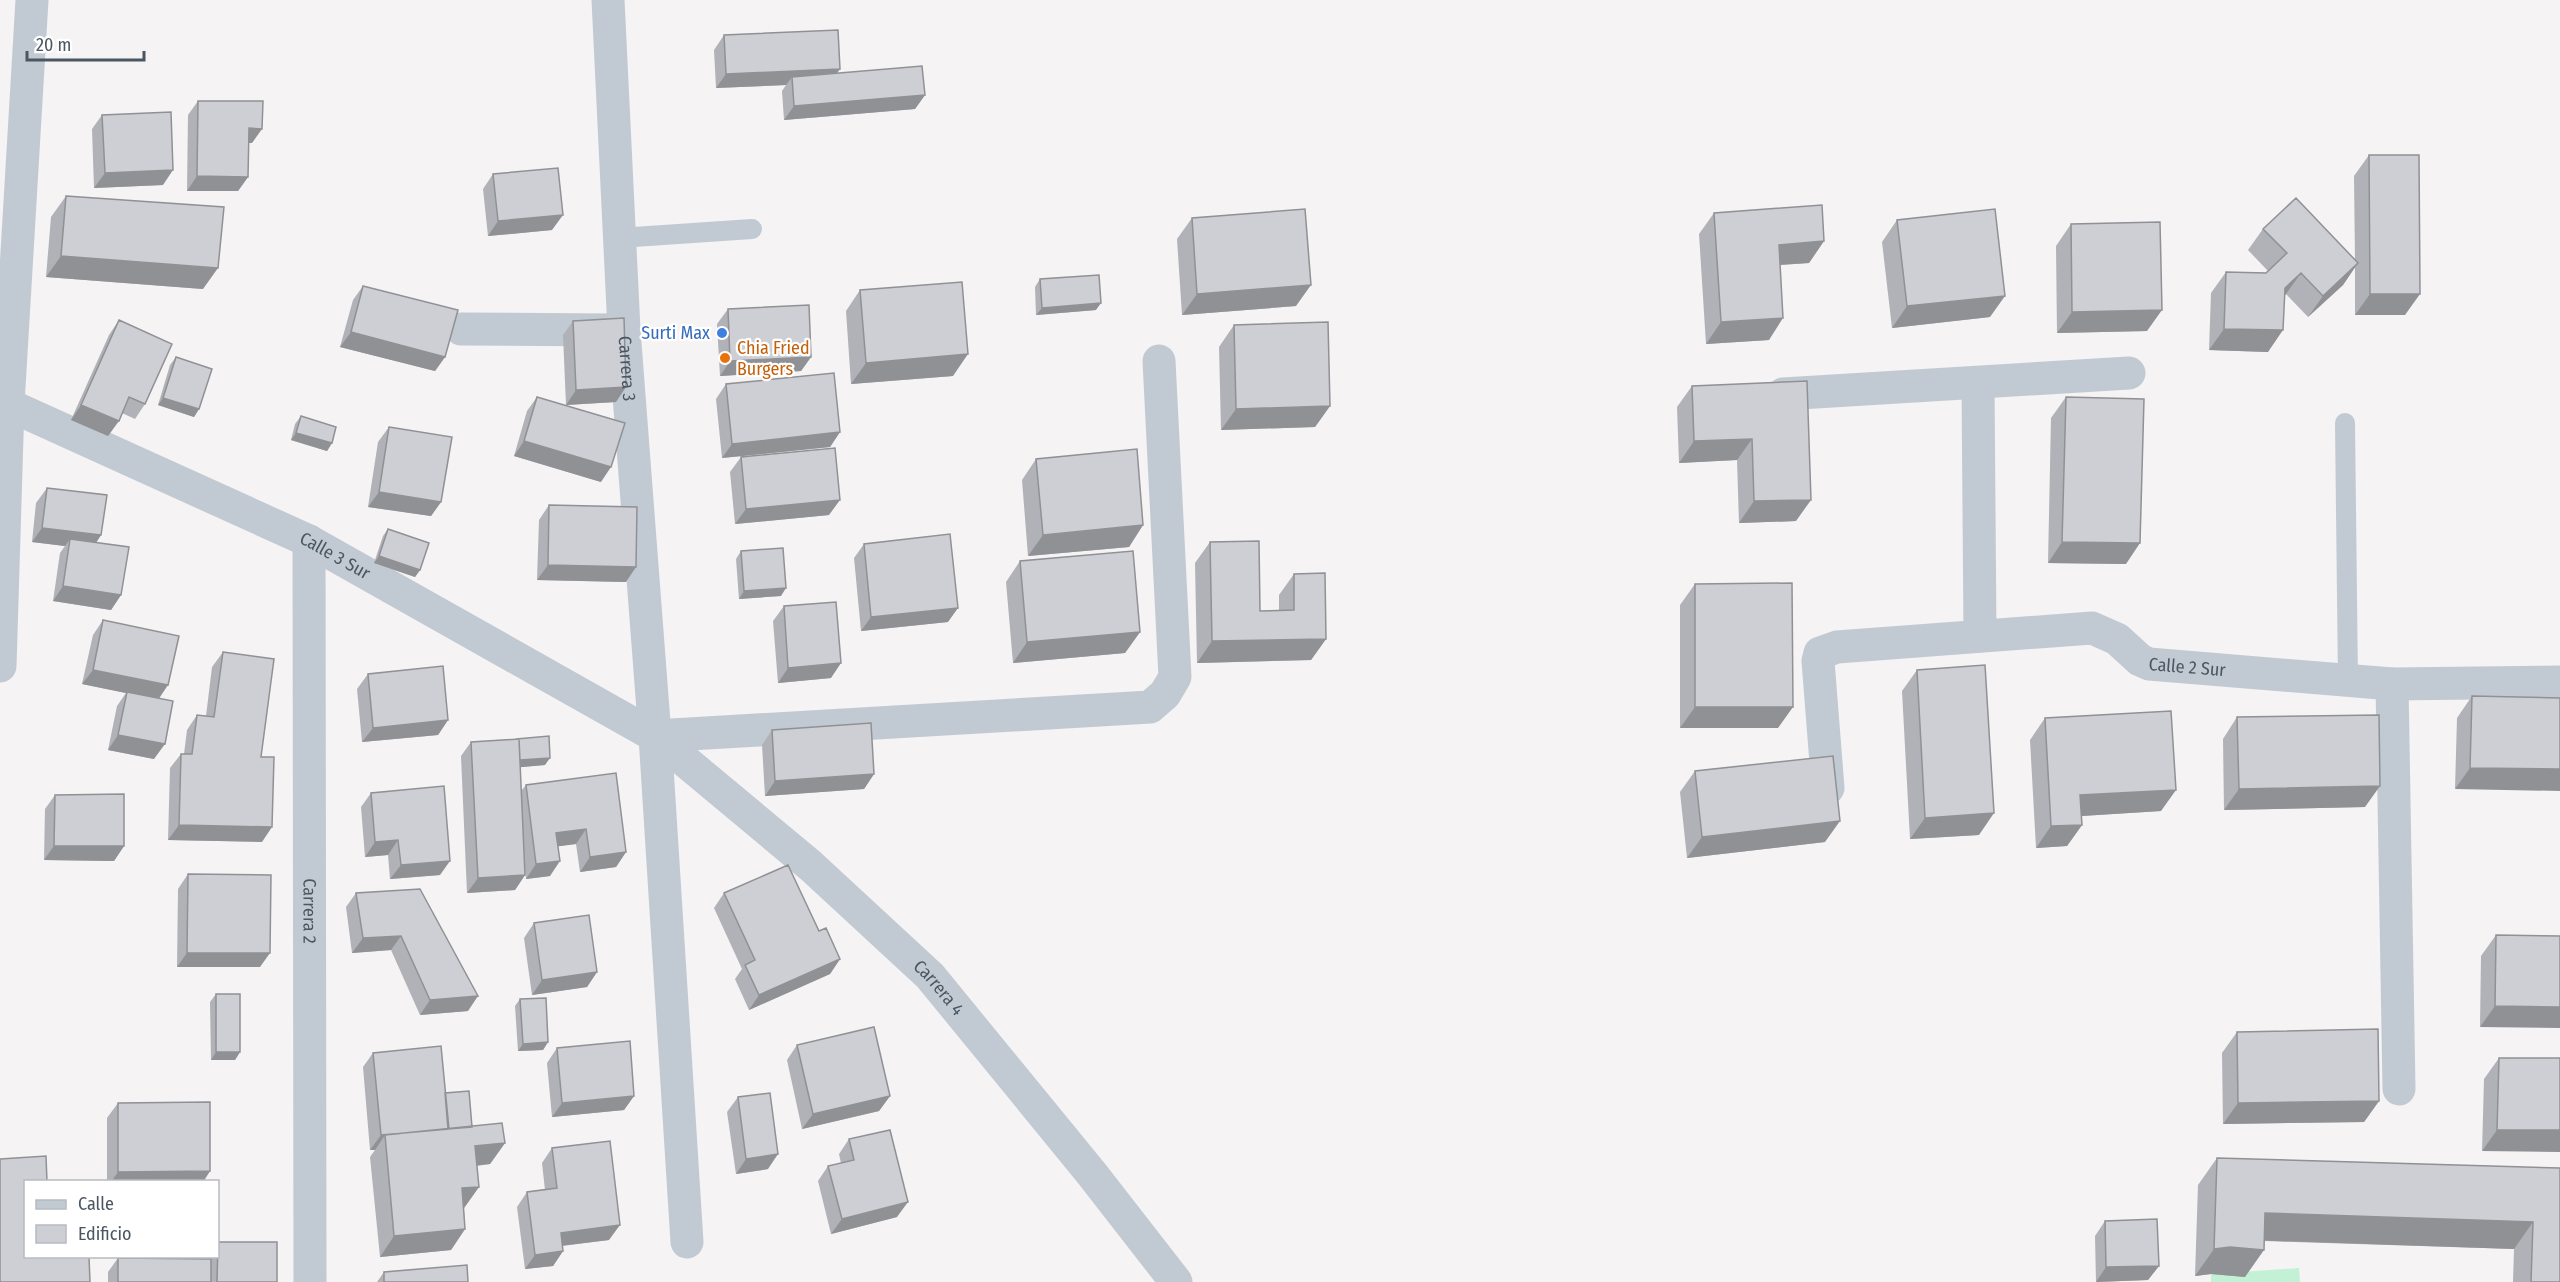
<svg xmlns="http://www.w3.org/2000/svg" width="2560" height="1282" font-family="'Fira Sans Condensed',sans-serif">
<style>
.green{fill:#c3f1d5}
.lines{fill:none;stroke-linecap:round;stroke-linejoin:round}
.service{stroke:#c1cad2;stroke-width:20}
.minor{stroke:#c1cad2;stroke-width:33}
.wall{fill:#b0b2b7}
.shaded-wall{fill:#909195}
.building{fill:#cdcfd5;stroke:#909195;stroke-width:1.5}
.shop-dot{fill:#3f7fe0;stroke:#fff;stroke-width:2}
.food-dot{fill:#e8710a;stroke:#fff;stroke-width:2}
.labels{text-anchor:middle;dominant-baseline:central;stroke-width:4.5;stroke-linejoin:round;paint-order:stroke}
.shop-label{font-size:18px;fill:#366cbe;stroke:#fff;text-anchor:end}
.food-label{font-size:18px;fill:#c56008;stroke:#fff;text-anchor:start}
.street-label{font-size:18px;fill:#4a5661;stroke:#fff}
</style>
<rect width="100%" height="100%" fill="#f5f3f3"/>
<path class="green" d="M2299,1268L2300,1282H2211V1274Z"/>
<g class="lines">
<path class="service" d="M619,238L752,229
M2345,423L2348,682"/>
<g class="minor">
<path id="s1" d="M608,0L624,330L655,736L687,1242"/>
<path d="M461,329L612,330"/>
<path d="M1978,383L1980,636"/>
<path d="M1783,394L2129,373"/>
<path id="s2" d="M0,401L309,541L655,736L811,866L930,976L1092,1174L1176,1282"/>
<path id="s3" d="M309,541L310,1282"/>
<path d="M0,666L8,404L32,0"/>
<path d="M2392,684L2399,1089"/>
<path d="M655,736L1150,707L1165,694L1175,677L1159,361"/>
<path id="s4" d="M1828,788L1818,661L1820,653L1837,647L2092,628L2117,639L2140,660L2149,664L2392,684L2560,682"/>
</g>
</g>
<path class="wall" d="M724,35L840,69L837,73L925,95L915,109L784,120L782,91L786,85L716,88L714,50Z
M198,101L252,143H248V177L238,191H187L188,115Z
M102,115L163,185L94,188L92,129Z
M2369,155L2405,315H2355V267L2343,285L2308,317L2286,294L2284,296L2268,352L2209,350L2211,293L2226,272L2266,273L2268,271L2248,250L2263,229L2355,261L2354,176Z
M493,174L552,230L488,236L483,189Z
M66,196L203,289L46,277L51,217Z
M1714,213L1824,241L1809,263L1780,265L1769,340L1706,344L1699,234Z
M1192,218L1296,306L1182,315L1177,239Z
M1897,220L1990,317L1892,328L1882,242Z
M2071,224L2147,331L2057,333L2056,246Z
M1040,279L1096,310L1036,315L1035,287Z
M363,286L445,357L435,371L340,347L353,300Z
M860,290L953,376L851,384L846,311Z
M728,309L811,357L801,371L720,376L717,324Z
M119,320L145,404L135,419L122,413L108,436L71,420L109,335Z
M573,321L616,402L566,405L563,335Z
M1234,325L1330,406L1315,427L1221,430L1219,347Z
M176,357L199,409L194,417L158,405L170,365Z
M1807,381L1796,521L1739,523L1737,460L1679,463L1677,407L1692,386Z
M726,384L840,432L830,447L722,458L716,399Z
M537,397L601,482L514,456L527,411Z
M2066,397L2126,564L2048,563L2051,418Z
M301,416L332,443L327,451L291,440L295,424Z
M389,427L441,502L431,516L368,507L378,442Z
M741,457L829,515L735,524L730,472Z
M1036,459L1143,525L1129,547L1028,556L1022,480Z
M47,488L101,535L96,543L121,595L111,610L53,601L60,553L65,546L32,542L36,503Z
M549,505L626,582L537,580L539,520Z
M388,529L420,570L415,577L374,563L383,536Z
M1210,542L1260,611L1279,610V595L1294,574L1326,639L1311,660L1197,663L1195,563Z
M864,544L948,622L861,631L854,558Z
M741,551L781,596L739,599L736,559Z
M1020,561L1140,632L1125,653L1013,663L1006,582Z
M1695,584L1778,728H1680V605Z
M784,606L831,678L778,683L773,621Z
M103,620L159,698L154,759L108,750L117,706L126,693L82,684L93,635Z
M223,652L261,757L262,842L168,840L170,768L181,754H184L187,730L197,715L206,716L212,667Z
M1917,670L1979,835L1910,839L1902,691Z
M368,674L448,720L438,735L362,742L357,689Z
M2472,696L2560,698L2455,789L2457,718Z
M2237,717L2365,807L2224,810L2223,739Z
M2045,718L2161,811L2081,816L2082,825L2067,846L2036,848L2030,740Z
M772,730L874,774L864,789L765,796L762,745Z
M471,742L545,765L520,767L521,791L526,785L626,852L616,867L580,872L576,844L558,846L550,876L526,879L525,868V875L515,890L467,893L461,756Z
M1695,771L1825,842L1687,858L1680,792Z
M371,793L440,875L390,879L388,855L365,857L361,807Z
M55,795L124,846L114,861L44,860L45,809Z
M188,874L260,967H177L178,889Z
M420,889L468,1011L420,1015L391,950L352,953L346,907L356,893Z
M724,893L819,931L840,959L830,974L749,1010L735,979L742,969L714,908Z
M534,923L597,972L587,987L532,995L524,938Z
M2496,935L2560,936L2480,1027L2481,956Z
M216,994L240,1052L235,1060H211L210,1002Z
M520,999L548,1042L543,1050L518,1051L515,1006Z
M2237,1032L2379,1101L2364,1122L2223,1124L2222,1053Z
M797,1045L890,1096L879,1111L802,1129L787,1060Z
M557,1048L634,1096L624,1110L552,1117L547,1063Z
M373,1053L445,1093L472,1127L505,1143L490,1164L477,1166L479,1187L464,1208L465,1229L451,1250L380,1257L370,1157L375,1150H370L363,1067Z
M2499,1058H2560L2482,1151L2484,1079Z
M738,1097L768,1169L736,1174L727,1112Z
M118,1103L210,1171L203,1182H107V1118Z
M849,1139L897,1217L831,1234L818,1181L828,1166L841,1163L839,1154Z
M552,1148L609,1240L562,1246L563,1251L553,1266L525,1269L517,1207L527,1192L545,1190L542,1163Z
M2217,1158L2560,1168V1282H2513L2514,1249L2264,1241L2245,1277L2211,1274L2195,1276L2198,1185Z
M2105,1221L2159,1266L2148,1280L2096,1282L2095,1236Z
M207,1257H218L277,1282H108V1272L118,1258L207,1259Z
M384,1272L468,1282H377Z"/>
<path class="shaded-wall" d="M840,69L829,83L792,77L786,85L716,88L726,74Z
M925,95L915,109L784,120L794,106Z
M249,128L262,129L252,143H238Z
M173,170L163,185L94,188L105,173Z
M197,176L248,177L238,191H187Z
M563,215L552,230L488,236L498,221Z
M1824,241L1809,263L1764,266L1779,245Z
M61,256L218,268L203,289L46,277Z
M2358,263L2343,285L2308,317L2323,296Z
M2301,273L2286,294L2270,309L2285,288Z
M1311,285L1296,306L1182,315L1197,294Z
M2370,294H2420L2405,315H2355Z
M2005,296L1990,317L1892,328L1907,306Z
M1101,303L1096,310L1036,315L1042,308Z
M2162,310L2147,331L2057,333L2072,312Z
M1783,318L1769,340L1706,344L1721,322Z
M2224,329L2283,330L2268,352L2209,350Z
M351,332L445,357L435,371L340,347Z
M968,354L953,376L851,384L866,363Z
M811,357L801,371L720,376L730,361Z
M626,387L616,402L566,405L576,390Z
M163,398L199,409L194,417L158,405Z
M81,405L119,421L108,436L71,420Z
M1330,406L1315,427L1221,430L1236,409Z
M840,432L830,447L722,458L732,444Z
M296,433L332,443L327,451L291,440Z
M1752,439L1737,460L1679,463L1694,441Z
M524,441L611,467L601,482L514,456Z
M379,492L441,502L431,516L368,507Z
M840,500L829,515L735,524L746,509Z
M1811,500L1796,521L1739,523L1754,501Z
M1143,525L1129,547L1028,556L1043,535Z
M42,528L101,535L91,550L70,539L65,546L32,542Z
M2062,542L2140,543L2126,564L2048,563Z
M379,556L420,570L415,577L374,563Z
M548,565L636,567L626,582L537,580Z
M63,586L121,595L111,610L53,601Z
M786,588L781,596L739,599L744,591Z
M958,608L948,622L861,631L871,617Z
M1140,632L1125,653L1013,663L1027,642Z
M1326,639L1311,660L1197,663L1212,641Z
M841,663L831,678L778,683L788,668Z
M93,670L168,685L158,700L127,692L126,693L82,684Z
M1695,707H1793L1778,728H1680Z
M448,720L438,735L362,742L373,728Z
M118,735L165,744L154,759L108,750Z
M550,758L545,765L512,768L518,760Z
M2470,768L2560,769V791L2455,789Z
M874,774L864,789L765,796L775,781Z
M2380,786L2365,807L2224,810L2239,789Z
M2176,790L2161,811L2066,817L2080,795Z
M1994,813L1979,835L1910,839L1925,818Z
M1840,821L1825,842L1687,858L1702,837Z
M179,825L272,827L262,842L168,840Z
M2082,825L2067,846L2036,848L2051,826Z
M586,829L576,844L546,848L556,833Z
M398,840L388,855L365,857L375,842Z
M54,846H124L114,861L44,860Z
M626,852L616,867L580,872L590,857Z
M450,861L440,875L390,879L401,865Z
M560,861L550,876L526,879L536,864Z
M525,875L515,890L467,893L478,878Z
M401,936L391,950L352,953L363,938Z
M187,953H270L260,967H177Z
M840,959L830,974L749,1010L759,995Z
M597,972L587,987L532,995L542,980Z
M478,996L468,1011L420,1015L430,1000Z
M2495,1006L2560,1007V1028L2480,1027Z
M548,1042L543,1050L518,1051L523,1044Z
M216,1052H240L235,1060H211Z
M634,1096L624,1110L552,1117L562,1103Z
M890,1096L879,1111L802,1129L813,1114Z
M2379,1101L2364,1122L2223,1124L2238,1103Z
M449,1129L385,1135L375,1150H370L381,1135Z
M2497,1130H2560V1152L2482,1151Z
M505,1143L490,1164L460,1167L475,1146Z
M778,1154L768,1169L736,1174L746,1159Z
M210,1171L203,1182H111L118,1172Z
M479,1187L464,1208L462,1188Z
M908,1202L897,1217L831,1234L842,1219Z
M2265,1213L2533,1222L2514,1249L2246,1240Z
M620,1225L609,1240L551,1247L561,1233Z
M465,1229L451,1250L380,1257L394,1236Z
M2230,1247L2264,1250L2245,1277L2211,1274L2195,1276L2214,1249Z
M563,1251L553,1266L525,1269L535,1255Z
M2159,1266L2148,1280L2096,1282L2106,1267Z"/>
<path class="building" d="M838,30L840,69L726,74L724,35Z
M922,66L925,95L794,106L792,77Z
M198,101H263L262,129L249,128L248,177L197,176Z
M171,112L173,170L105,173L102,115Z
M2369,155H2419L2420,294H2370Z
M558,168L563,215L498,221L493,174Z
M66,196L224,207L218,268L61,256Z
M2296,198L2358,263L2323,296L2301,273L2285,288L2283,330L2224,329L2226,272L2266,273L2287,253L2263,229Z
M1822,205L1824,241L1779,245L1783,318L1721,322L1714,213Z
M1305,209L1311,285L1197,294L1192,218Z
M1995,209L2005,296L1907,306L1897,220Z
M2160,222L2162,310L2072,312L2071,224Z
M1099,275L1101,303L1042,308L1040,279Z
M962,282L968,354L866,363L860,290Z
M363,286L458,310L445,357L351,332Z
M809,305L811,357L730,361L728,309Z
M624,318L626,387L576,390L573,321Z
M119,320L172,344L145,404L129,397L119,421L81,405Z
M1328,322L1330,406L1236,409L1234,325Z
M176,357L212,369L199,409L163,398Z
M834,373L840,432L732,444L726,384Z
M1807,381L1811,500L1754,501L1752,439L1694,441L1692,386Z
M537,397L625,423L611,467L524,441Z
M2066,397L2144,399L2140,543L2062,542Z
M301,416L336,427L332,443L296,433Z
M389,427L452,437L441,502L379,492Z
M835,448L840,500L746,509L741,457Z
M1137,449L1143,525L1043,535L1036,459Z
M47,488L107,495L101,535L42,528Z
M549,505L637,507L636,567L548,565Z
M388,529L429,543L420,570L379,556Z
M950,534L958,608L871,617L864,544Z
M70,539L129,547L121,595L63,586Z
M1259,541L1260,611L1294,610V574L1325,573L1326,639L1212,641L1210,542Z
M783,548L786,588L744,591L741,551Z
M1133,551L1140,632L1027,642L1020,561Z
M1792,583L1793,707H1695V584Z
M836,602L841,663L788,668L784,606Z
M103,620L179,636L168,685L93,670Z
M223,652L274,659L261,757H274L272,827L179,825L181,754H192L197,715L214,717Z
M1985,665L1994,813L1925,818L1917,670Z
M443,666L448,720L373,728L368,674Z
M127,692L173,701L165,744L118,735Z
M2472,696L2560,698V769L2470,768Z
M2171,711L2176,790L2080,795L2082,825L2051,826L2045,718Z
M2379,715L2380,786L2239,789L2237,717Z
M871,723L874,774L775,781L772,730Z
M549,736L550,758L520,760L519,739H516Z
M519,739L525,875L478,878L471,742Z
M1833,756L1840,821L1702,837L1695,771Z
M616,773L626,852L590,857L586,829L556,833L560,861L536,864L526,785Z
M444,786L450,861L401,865L398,840L375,842L371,793Z
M124,794V846H54L55,795Z
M788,865L819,931L826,928L840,959L759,995L745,965L755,960L724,893Z
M188,874L271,875L270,953H187Z
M420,889L478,996L430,1000L401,936L363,938L356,893Z
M589,915L597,972L542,980L534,923Z
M2496,935L2560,936V1007L2495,1006Z
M216,994H240V1052H216Z
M546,998L548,1042L523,1044L520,999Z
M874,1027L890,1096L813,1114L797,1045Z
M2378,1029L2379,1101L2238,1103L2237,1032Z
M630,1041L634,1096L562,1103L557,1048Z
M441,1046L449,1129L381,1135L373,1053Z
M2499,1058H2560V1130H2497Z
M469,1091L472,1127L448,1129L445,1093Z
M770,1093L778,1154L746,1159L738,1097Z
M210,1102V1171L118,1172V1103Z
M502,1123L505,1143L475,1146L479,1187L462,1188L465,1229L394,1236L385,1135Z
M890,1130L908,1202L842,1219L828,1166L854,1160L849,1139Z
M610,1141L620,1225L561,1233L563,1251L535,1255L527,1192L557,1188L552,1148Z
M46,1156L47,1182H26V1257H89L90,1282H0V1159Z
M2217,1158L2560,1168V1282H2531L2533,1222L2265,1213L2264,1250L2230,1247L2214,1249Z
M2157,1219L2159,1266L2106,1267L2105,1221Z
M218,1242H277V1282H217Z
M118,1258L211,1259V1282H118Z
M467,1265L468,1282H384V1272Z"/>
<circle class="shop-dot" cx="722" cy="333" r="6"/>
<circle class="food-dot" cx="725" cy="358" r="6"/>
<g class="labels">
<g class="shop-label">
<text x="710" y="333">Surti Max</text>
</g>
<g class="food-label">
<text x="737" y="348">Chia Fried<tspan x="737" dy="21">Burgers</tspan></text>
</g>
<g class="street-label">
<text stroke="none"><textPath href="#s1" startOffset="369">Carrera 3</textPath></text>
<text stroke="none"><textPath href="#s2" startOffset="369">Calle 3 Sur</textPath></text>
<text stroke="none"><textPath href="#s4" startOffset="516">Calle 2 Sur</textPath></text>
<text stroke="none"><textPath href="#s3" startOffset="370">Carrera 2</textPath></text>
<text stroke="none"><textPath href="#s2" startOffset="1116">Carrera 4</textPath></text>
</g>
</g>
<rect x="24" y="1180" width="195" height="78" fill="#ffffff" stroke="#b7bbc0" stroke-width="1.5"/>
<rect x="36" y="1200" width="30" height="9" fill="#c1cad2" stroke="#b7bbc0" stroke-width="1.5"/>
<text x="78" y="1210" font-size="18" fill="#4a5661">Calle</text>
<rect x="36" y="1225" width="30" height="18" fill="#cdcfd5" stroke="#b7bbc0" stroke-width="1.5"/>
<text x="78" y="1240" font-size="18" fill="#4a5661">Edificio</text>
<path d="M27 51v9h117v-9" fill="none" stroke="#4a5661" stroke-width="3"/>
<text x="36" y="51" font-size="18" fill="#4a5661" stroke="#ffffff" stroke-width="4.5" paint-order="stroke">20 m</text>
</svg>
